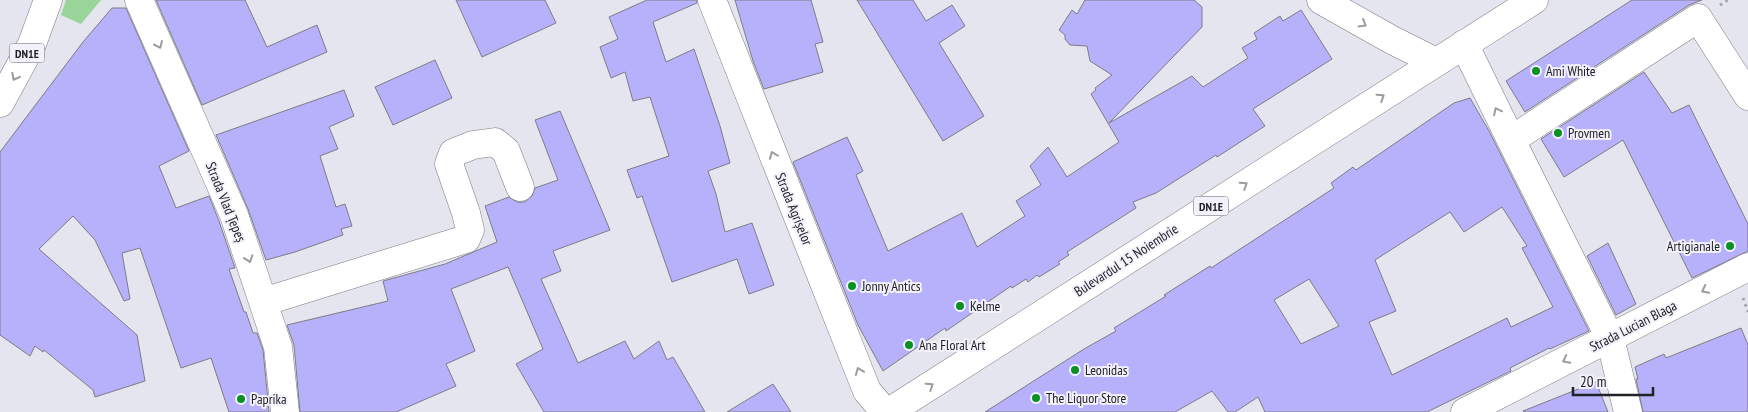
<svg xmlns="http://www.w3.org/2000/svg" width="1748" height="412" font-family="'PT Sans Narrow',sans-serif">
<style>
.green{fill:#99d499}
.building{fill:#b6b1fa;stroke:#7d7c85;fill-rule:evenodd}
.lines{fill:none;stroke-linecap:round;stroke-linejoin:round}
.minor-casing{stroke:#7a7a83;stroke-width:29}
.major-casing{stroke:#7a7a83;stroke-width:29}
.path{stroke:#a5a5ad;stroke-width:3;stroke-dasharray:2.5 4;stroke-linecap:butt}
.minor{stroke:#fff;stroke-width:28}
.major{stroke:#fff;stroke-width:28}
.oneway{stroke:#9c9c9d}
.poi-dot{fill:#089123;stroke:#f3f2fc;stroke-width:2}
.labels{text-anchor:middle;dominant-baseline:central;stroke-width:4;stroke-linejoin:round;paint-order:stroke}
.shield{fill:#f3f2fc;stroke:#616066;stroke-width:1}
.shield-label{font-size:12px;font-weight:bold;fill:#222226}
.poi-label{font-size:14px;fill:#222226;stroke:#f3f2fc;text-anchor:start}
.street-label{font-size:14px;fill:#222226;stroke:#f3f2fc}
</style>
<rect width="100%" height="100%" fill="#e5e5ef"/>
<path class="green" d="M66,0H101L81,24L61,15Z"/>
<path class="building" d="M156,0H245L267,47L317,25L327,52L202,105Z
M456,0H545L556,23L482,57Z
M647,0H697V3L653,22L666,62L694,49L720,126L730,163L708,171L716,194L725,232L752,223L774,285L749,294L737,259L672,282L642,196L637,198L627,170L669,156L650,97L633,101L625,72L611,78L600,47L618,39L609,17Z
M735,0H811L823,42L815,44L823,72L764,89L753,61Z
M857,0H913L926,21L952,5L965,26L939,43L984,116L943,141Z
M1085,0H1194L1202,7V27L1109,123L1192,76L1203,87L1248,58L1242,48L1257,39L1254,33L1280,16L1283,21L1301,10L1332,59L1253,109L1265,126L1217,157L1216,155L1156,193L1133,202L1136,208L1067,252L1069,255L1058,262L1060,264L1039,277L1037,275L1028,282L1026,279L1012,288L1011,286L946,331L945,328L883,371L858,325L793,162L847,137L863,171L856,175L888,251L962,213L977,247L1025,216L1016,201L1041,185L1030,166L1048,147L1067,177L1119,142L1091,94L1096,90L1095,88L1112,75L1090,61L1087,46L1070,45L1065,39V35L1059,30L1072,10L1077,14Z
M1632,0H1702L1689,5L1525,112L1506,81Z
M112,8H126L189,151L159,166L176,208L209,196L219,221L235,268L229,269L244,312H246L253,333H257L263,350L269,412H229L211,358L181,368L140,248L122,253L130,299L124,301L95,240L73,216L39,249L137,335L145,381L95,397L93,390L44,350L43,352L35,346L30,356L0,335V152L83,42Z
M435,60L452,98L393,125L375,87Z
M1644,72L1672,113L1689,105L1748,224V251L1692,278L1623,140L1564,177L1541,139Z
M344,90L354,116L329,127L338,149L320,156L336,207L345,204L352,226L341,229L343,235L295,252L266,260L248,209L216,135Z
M1470,98L1489,131L1589,331L1550,349L1549,348L1510,368L1511,371L1427,412H1265L1258,397L1235,412H1228L1212,391L1175,412H985L1084,349L1116,331L1114,328L1166,296L1164,295L1210,266L1211,268L1334,188L1331,183L1353,167L1356,170L1454,103ZM1502,207L1527,246L1522,248L1553,307L1511,327L1507,318L1392,375L1369,322L1396,311L1375,260L1450,212L1464,232ZM1309,279L1339,326L1301,344L1274,300Z
M560,111L610,230L553,251L561,271L541,279L578,363L625,341L634,359L659,341L667,360L673,357L705,412H544L516,364L543,349L508,267L451,289L475,351L446,364L456,386L396,412H300L294,345L287,325L388,301L383,281L445,264L497,242L485,206L509,197L517,202H525L532,196L535,188L558,180L535,120Z
M1608,243L1636,304L1616,315L1587,256Z
M1741,328L1748,345V412H1643L1636,379H1638L1635,367L1664,354L1666,358Z
M1596,382L1608,412H1524L1523,411Z
M773,384L791,412H727Z"/>
<g class="lines">
<g class="minor-casing">
<path id="minor" d="M139,0L234,215L278,347L285,412
M712,0L867,391L885,412
M1321,0L1392,40L1436,62
M1464,44L1511,140L1610,338L1628,412
M1511,140L1698,18L1748,96
M263,302L466,239L470,230L466,213L449,164L453,153L473,145L495,142L506,151L520,187
M1465,412L1748,267"/>
</g>
<g class="major-casing">
<path id="major" d="M0,103L32,44L48,0
M889,412L1534,0"/>
</g>
<path class="path" d="M1720,5L1728,0
M1743,298L1748,312"/>
<use href="#minor" class="minor"/>
<use href="#major" class="major"/>
</g>
<defs><path id="oneway-chevron" d="M-2-3.5L2.5 0L-2 3.5" fill="none" stroke-width="1.6" stroke-linecap="round" stroke-linejoin="round" transform="scale(1.25)"/></defs>
<g class="oneway">
<use href="#oneway-chevron" transform="translate(1363 24) rotate(30)"/>
<use href="#oneway-chevron" transform="translate(159 45) rotate(66)"/>
<use href="#oneway-chevron" transform="translate(15 77) rotate(118)"/>
<use href="#oneway-chevron" transform="translate(1381 97) rotate(-33)"/>
<use href="#oneway-chevron" transform="translate(1497 111) rotate(-116)"/>
<use href="#oneway-chevron" transform="translate(773 155) rotate(-111)"/>
<use href="#oneway-chevron" transform="translate(1244 185) rotate(-33)"/>
<use href="#oneway-chevron" transform="translate(249 259) rotate(71)"/>
<use href="#oneway-chevron" transform="translate(1705 290) rotate(153)"/>
<use href="#oneway-chevron" transform="translate(1566 360) rotate(153)"/>
<use href="#oneway-chevron" transform="translate(859 371) rotate(-112)"/>
<use href="#oneway-chevron" transform="translate(930 386) rotate(-33)"/>
</g>
<g class="poi-dot">
<circle cx="1536" cy="71" r="5"/>
<circle cx="1558" cy="133" r="5"/>
<circle cx="1730" cy="246" r="5"/>
<circle cx="852" cy="286" r="5"/>
<circle cx="960" cy="306" r="5"/>
<circle cx="909" cy="345" r="5"/>
<circle cx="1075" cy="370" r="5"/>
<circle cx="1036" cy="398" r="5"/>
<circle cx="241" cy="399" r="5"/>
</g>
<g class="labels">
<g class="shield">
<rect x="9.5" y="43.5" width="35" height="19" rx="4"/>
<rect x="1193.5" y="196.5" width="35" height="19" rx="4"/>
</g>
<g class="shield-label">
<text x="27" y="53">DN1E</text>
<text x="1211" y="206">DN1E</text>
</g>
<g class="poi-label">
<text x="1546" y="71">Ami White</text>
<text x="1568" y="133">Provmen</text>
<text x="1720" y="246" text-anchor="end">Artigianale</text>
<text x="862" y="286">Jonny Antics</text>
<text x="970" y="306">Kelme</text>
<text x="919" y="345">Ana Floral Art</text>
<text x="1085" y="370">Leonidas</text>
<text x="1046" y="398">The Liquor Store</text>
<text x="251" y="399">Paprika</text>
</g>
<g class="street-label">
<text transform="translate(226 202) rotate(68)">Strada Vlad Țepeș</text>
<text transform="translate(794 209) rotate(68)">Strada Agrișelor</text>
<text transform="translate(1126 260) rotate(-33)">Bulevardul 15 Noiembrie</text>
<text transform="translate(1633 326) rotate(-27)">Strada Lucian Blaga</text>
</g>
</g>
<path d="M1573 387v8h80v-8" fill="none" stroke="#222226" stroke-width="2.5"/>
<text x="1580" y="387" font-size="15" fill="#222226" stroke="#f3f2fc" stroke-width="4" paint-order="stroke">20 m</text>
</svg>
